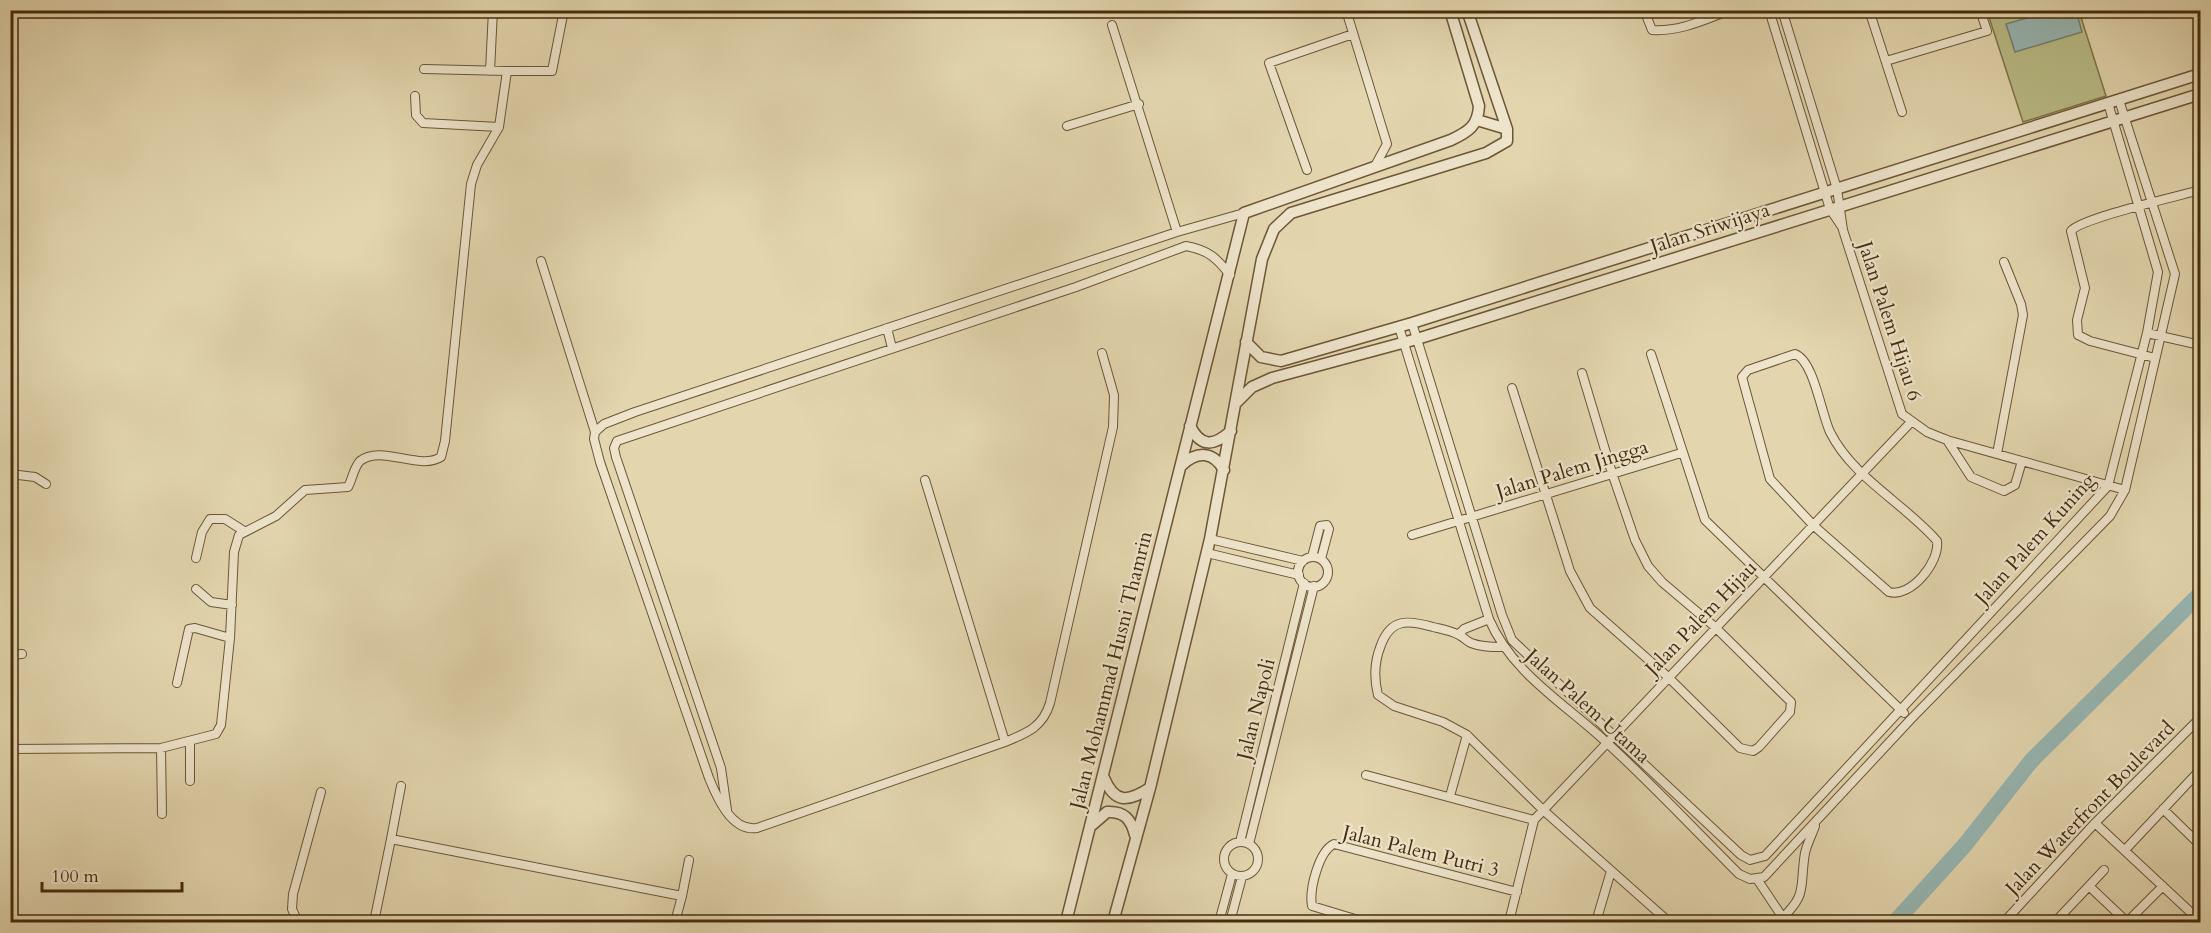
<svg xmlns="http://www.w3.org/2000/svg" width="2211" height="933" font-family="Cardo,serif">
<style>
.green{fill:#b9bc87;stroke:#80744a;stroke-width:1.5}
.water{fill:#97b7b3;stroke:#777f71;stroke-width:1.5}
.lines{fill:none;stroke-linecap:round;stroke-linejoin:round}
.river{stroke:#97b7b3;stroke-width:16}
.minor-casing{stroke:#6d5636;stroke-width:10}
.tertiary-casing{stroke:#6d5636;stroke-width:13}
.minor{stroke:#ede4cb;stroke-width:8}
.tertiary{stroke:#ede4cb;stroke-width:10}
.labels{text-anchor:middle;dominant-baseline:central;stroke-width:4.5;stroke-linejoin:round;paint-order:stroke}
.street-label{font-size:20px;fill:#462c0e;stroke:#ede4cb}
</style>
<rect width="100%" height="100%" fill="#e3d6af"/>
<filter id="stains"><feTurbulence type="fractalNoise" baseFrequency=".00333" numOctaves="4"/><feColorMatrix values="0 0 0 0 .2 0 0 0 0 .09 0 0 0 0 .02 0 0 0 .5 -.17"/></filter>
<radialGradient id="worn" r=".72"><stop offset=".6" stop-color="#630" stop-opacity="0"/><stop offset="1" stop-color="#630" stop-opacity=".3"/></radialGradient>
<path class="green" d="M1987,11H2079L2106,96L2023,122Z"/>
<path class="water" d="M2051,11H2076L2082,32L2015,52L2006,24Z"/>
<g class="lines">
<path class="river" d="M1895,922L1964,846L2032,760L2200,594"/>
<g class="minor-casing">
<path id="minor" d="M1346,10L1387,144L1375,166
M1644,10L1652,30C1680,32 1706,19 1731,10
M1769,10L1830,209L1842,227
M1782,10L1837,189L1843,230L1902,414L1927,432L1947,440L2125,490
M1869,10L1902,112
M1112,25L1177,232
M1886,61L1987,31L1980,10
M424,69L507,71
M490,71L493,10
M415,96L416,115L423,123L499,127
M1067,126L1139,104
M1307,170L1269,63L1353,34
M541,261L595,432L594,439L600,462L709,778C717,798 732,832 757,828L1005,742C1027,733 1043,727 1050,703L1113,427L1114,395L1102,353
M1412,323L1502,615L1512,640L1741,855L1750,860L1765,856L2108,486L2147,333L2158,272L2108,103
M1399,327L1489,619C1512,673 1564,703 1605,741C1651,783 1695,830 1739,874L1750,879L1764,877L1911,719L2110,516L2125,490L2175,274L2119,100
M887,328L892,348
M2147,333L2200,345
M1651,354L1705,520L1904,713
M1795,354C1814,361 1821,413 1830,432C1853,478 1904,503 1937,541C1940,562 1911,598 1889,592L1813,525L1770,479L1742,377L1748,370Z
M2155,358L2090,341L2078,335L2077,320L2085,288L2071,231C2081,218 2179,196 2200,190
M1512,388L1570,571L1590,608L1668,677L1740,748L1753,751L1759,747L1790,712L1791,702L1715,627L1662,582L1648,566L1635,540L1612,473L1582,373
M595,432L604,424L635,412L1177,232L1244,213
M1947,440L1971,477L2004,491L2015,485L2022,461
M1997,454L2023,315L2021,304L2004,262
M10,474L35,477L46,484
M925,480L1005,742
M1412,535L1681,453
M1210,539L1303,561
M1207,553L1299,575
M1312,557L1320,526L1327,525L1329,529L1321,559
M1298 572a15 15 0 1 1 30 0a15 15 0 1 1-30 0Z
M196,558L202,532L210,519H225L244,531
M196,589L211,602L232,605
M1459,634L1464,629L1489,619
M1502,647C1491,647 1481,647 1471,643C1466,641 1464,637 1459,635C1452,631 1441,629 1433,627C1408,620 1391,618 1381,645C1374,662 1374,679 1378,695L1394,706L1443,722L1467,735L1543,810L1669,922
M10,655L22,654
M177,683L189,629L195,628L230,638
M190,742V781
M161,748L162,814
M10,749L161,748L216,734L221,725L230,638L234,552L239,535L276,516L305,490L348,487C352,480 354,467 360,461C381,444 419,471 441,457L445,441L471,184L477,165L499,127L507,71H552L564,10
M1366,775L1534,820
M1450,796L1467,735
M2163,809L2200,845
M727,810L721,768L616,457L614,448L617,441L1076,287L1186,246C1208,250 1217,258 1230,275
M2095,823L2200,921
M391,839L401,786
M1224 859a17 17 0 1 1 34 0a17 17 0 1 1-34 0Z
M1240,842L1304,583
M1249,844L1314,586
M2125,850L2200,770
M1757,879L1783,918
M2089,886L2127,922
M682,896L689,860
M298,922L292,909L293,894L321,792
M374,922L391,839L682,896L675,922
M1219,922L1232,874
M1230,922L1242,877
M1365,922L1312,906C1309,889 1319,851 1334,844L1517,892
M1509,922L1534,820L1911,422
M1596,922L1611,871
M1778,922C1809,894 1799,889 1805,853C1807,844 1812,835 1815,826
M2004,922L2095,823L2200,718
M2055,922L2104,870
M2127,922L2163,886"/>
</g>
<g class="tertiary-casing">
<path id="tertiary" d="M1477,120L1507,129
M1246,342L1261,357L1281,361L1412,323L2200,74
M1236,403L1252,387L1272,378L1417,339L2200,94
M1190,426C1201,448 1214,446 1231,431
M1182,465C1197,451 1213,451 1224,470
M1104,778C1115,804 1128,802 1150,788
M1092,825L1107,812C1124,811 1131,819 1135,835
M1066,922L1244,213L1451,140C1468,132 1478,126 1479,106L1450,10
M1113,922L1150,788L1210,539L1262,259L1274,229L1291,213L1486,153L1507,141V129L1467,10"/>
</g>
<use href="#minor" class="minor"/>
<use href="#tertiary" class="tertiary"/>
</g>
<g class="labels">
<g class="street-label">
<text transform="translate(1710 228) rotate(-18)">Jalan Sriwijaya</text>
<text transform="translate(1890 321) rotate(72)">Jalan Palem Hijau 6</text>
<text transform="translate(1572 469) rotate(-17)">Jalan Palem Jingga</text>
<text transform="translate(2035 539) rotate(-48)">Jalan Palem Kuning</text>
<text transform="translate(1701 618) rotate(-46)">Jalan Palem Hijau</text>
<text transform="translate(1111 670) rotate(-76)">Jalan Mohammad Husni Thamrin</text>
<text transform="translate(1588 706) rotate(42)">Jalan Palem Utama</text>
<text transform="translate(1256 709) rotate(-76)">Jalan Napoli</text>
<text transform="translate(2090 808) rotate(-46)">Jalan Waterfront Boulevard</text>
<text transform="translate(1421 851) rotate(14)">Jalan Palem Putri 3</text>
</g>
</g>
<rect width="2211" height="933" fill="none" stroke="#e3d6af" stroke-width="36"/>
<rect x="12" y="12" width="2187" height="909" fill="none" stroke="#462c0e" stroke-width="3"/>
<rect x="18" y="18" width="2175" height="897" fill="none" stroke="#462c0e" stroke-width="1.5"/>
<path d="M42 882v9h140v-9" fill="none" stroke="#462c0e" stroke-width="3"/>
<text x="51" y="882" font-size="18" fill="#462c0e" stroke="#ede4cb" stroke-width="4.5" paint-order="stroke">100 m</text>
<rect width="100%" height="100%" filter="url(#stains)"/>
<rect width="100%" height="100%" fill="url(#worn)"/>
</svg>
